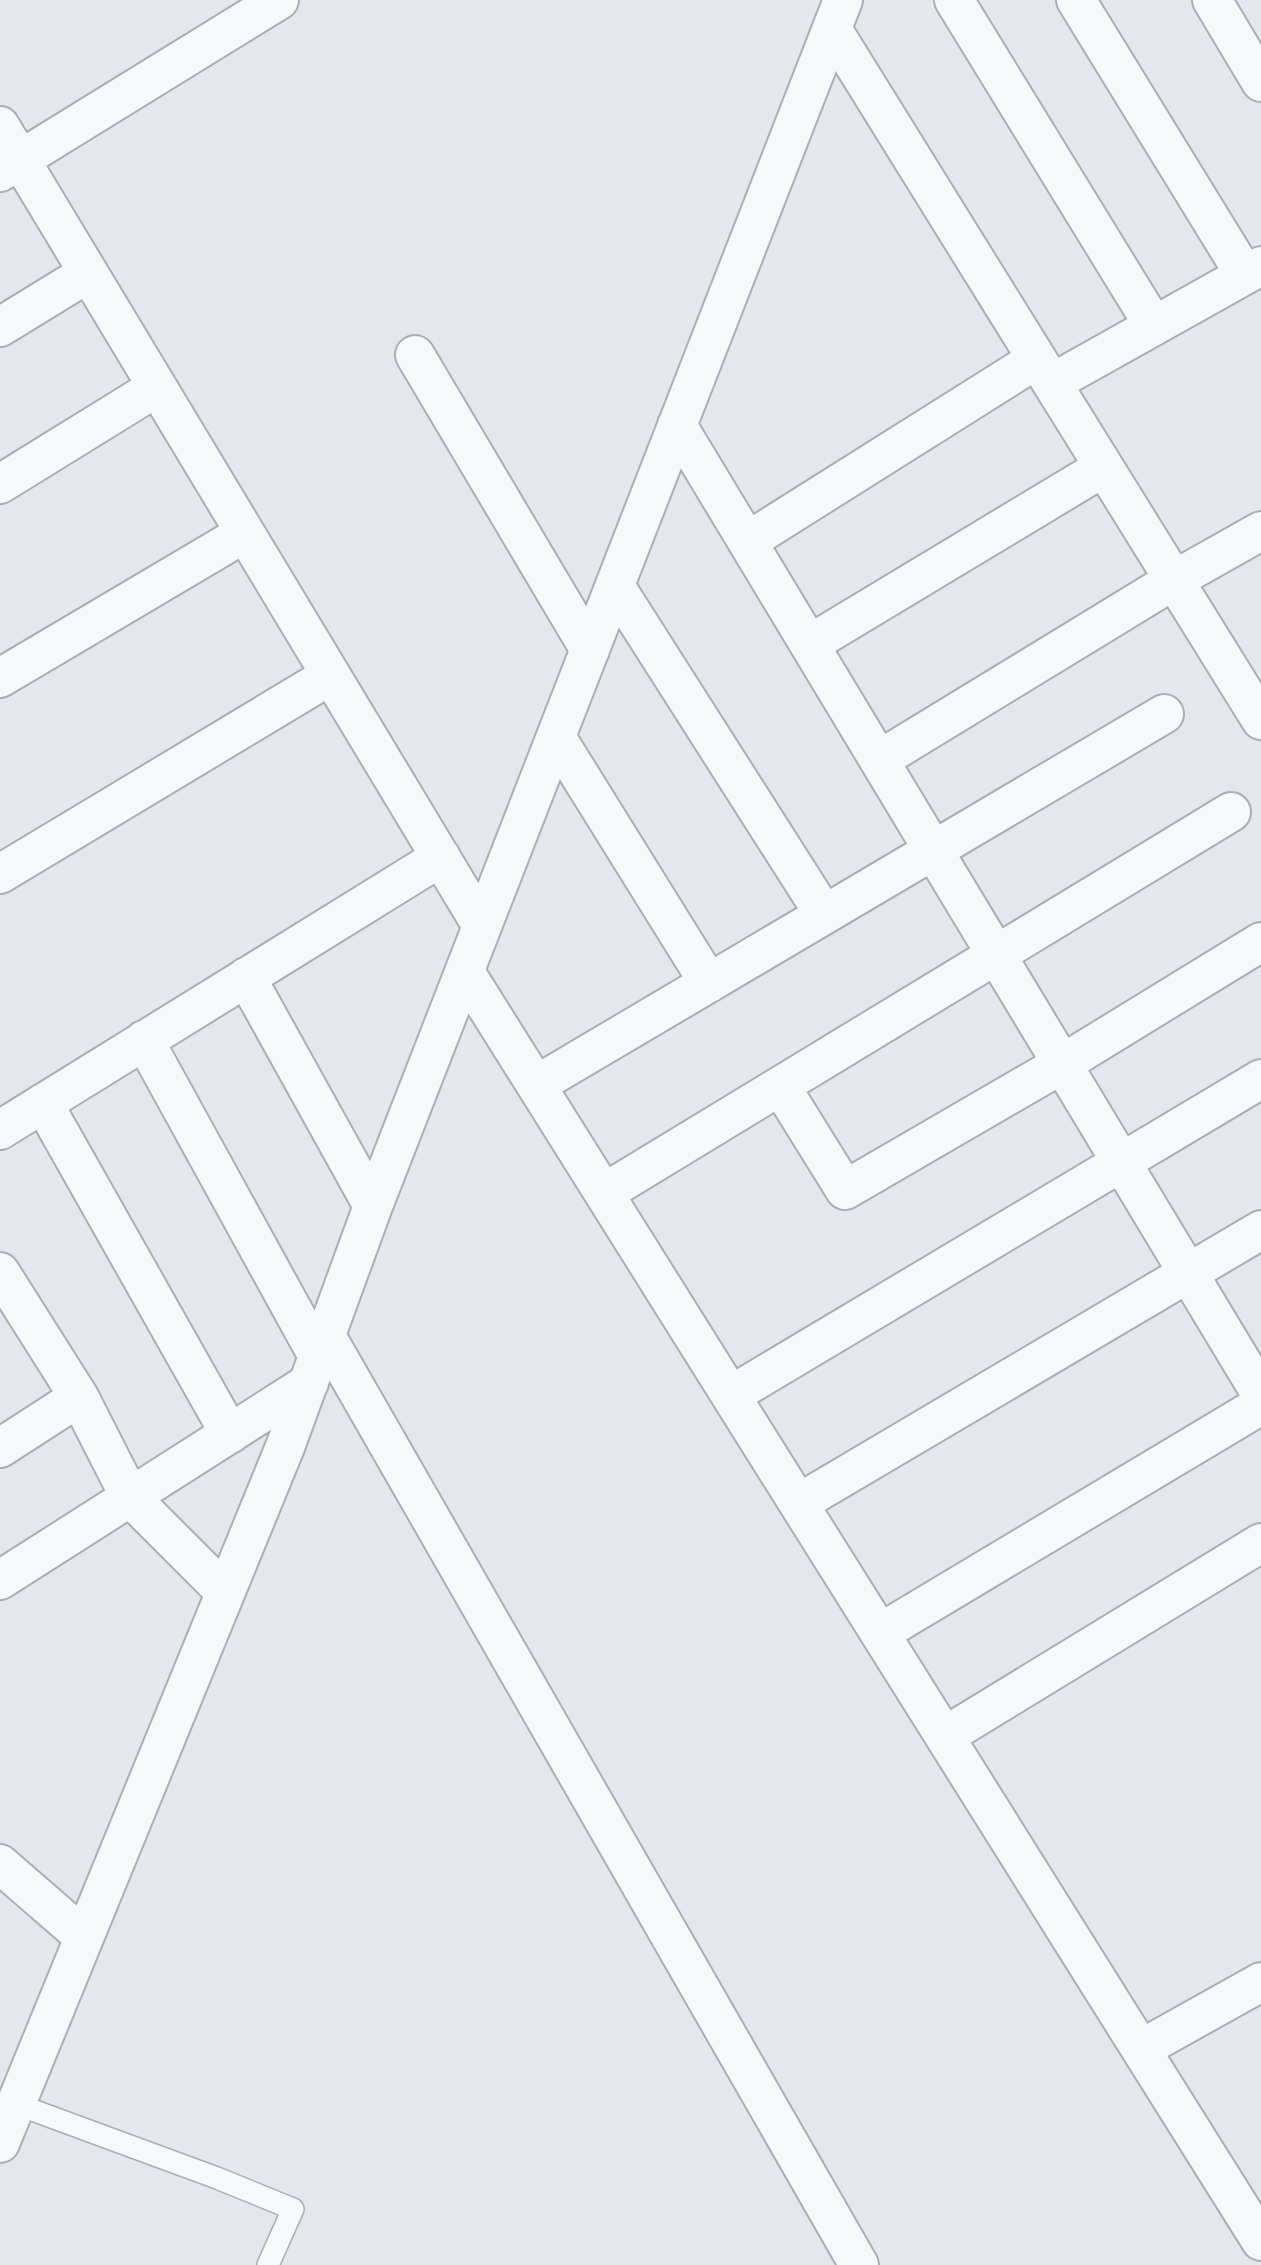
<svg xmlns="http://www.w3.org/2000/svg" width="1261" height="2265" font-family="'Work Sans',sans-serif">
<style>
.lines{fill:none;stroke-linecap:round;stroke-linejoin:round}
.service-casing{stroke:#a9aeb7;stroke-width:24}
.minor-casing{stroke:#a9aeb7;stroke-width:42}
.service{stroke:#f7f8fa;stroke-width:21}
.minor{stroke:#f7f8fa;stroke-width:38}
</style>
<rect width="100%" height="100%" fill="#e4e7ec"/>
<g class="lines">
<g class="service-casing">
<path id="service" d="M16,2104L217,2178L293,2209L268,2265"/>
</g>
<g class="minor-casing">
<path id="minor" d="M954,0L1154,326
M1076,0L1245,275
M1212,0L1261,82
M832,29L1261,720
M0,126L482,926
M0,172L279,0
M0,327L88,273
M415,355L590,650
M1052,383L1261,266
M677,425L1261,1394
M0,484L157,387
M748,541L1037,359
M615,586L824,914
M810,644L1104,467
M0,678L245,533
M556,737L709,983
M879,760L1174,580L1261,531
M0,874L331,675
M465,972L1261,2241
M246,977L373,1206
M144,1040L319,1358
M536,1085L1164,714
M781,1087L845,1190L1062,1064L1261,942
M43,1103L230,1434
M0,1130L441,857
M604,1193L1231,812
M0,1272L79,1397L130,1497L225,1592
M326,1336L859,2265
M731,1395L1261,1079
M0,1448L79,1397
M799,1503L1261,1230
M0,1580L309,1383
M880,1633L1261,1405
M945,1736L1261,1543
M0,1864L84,1937
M1141,2049L1261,1982
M0,2143L285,1447L373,1206L843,0"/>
</g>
<use href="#service" class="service"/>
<use href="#minor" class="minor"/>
</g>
</svg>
